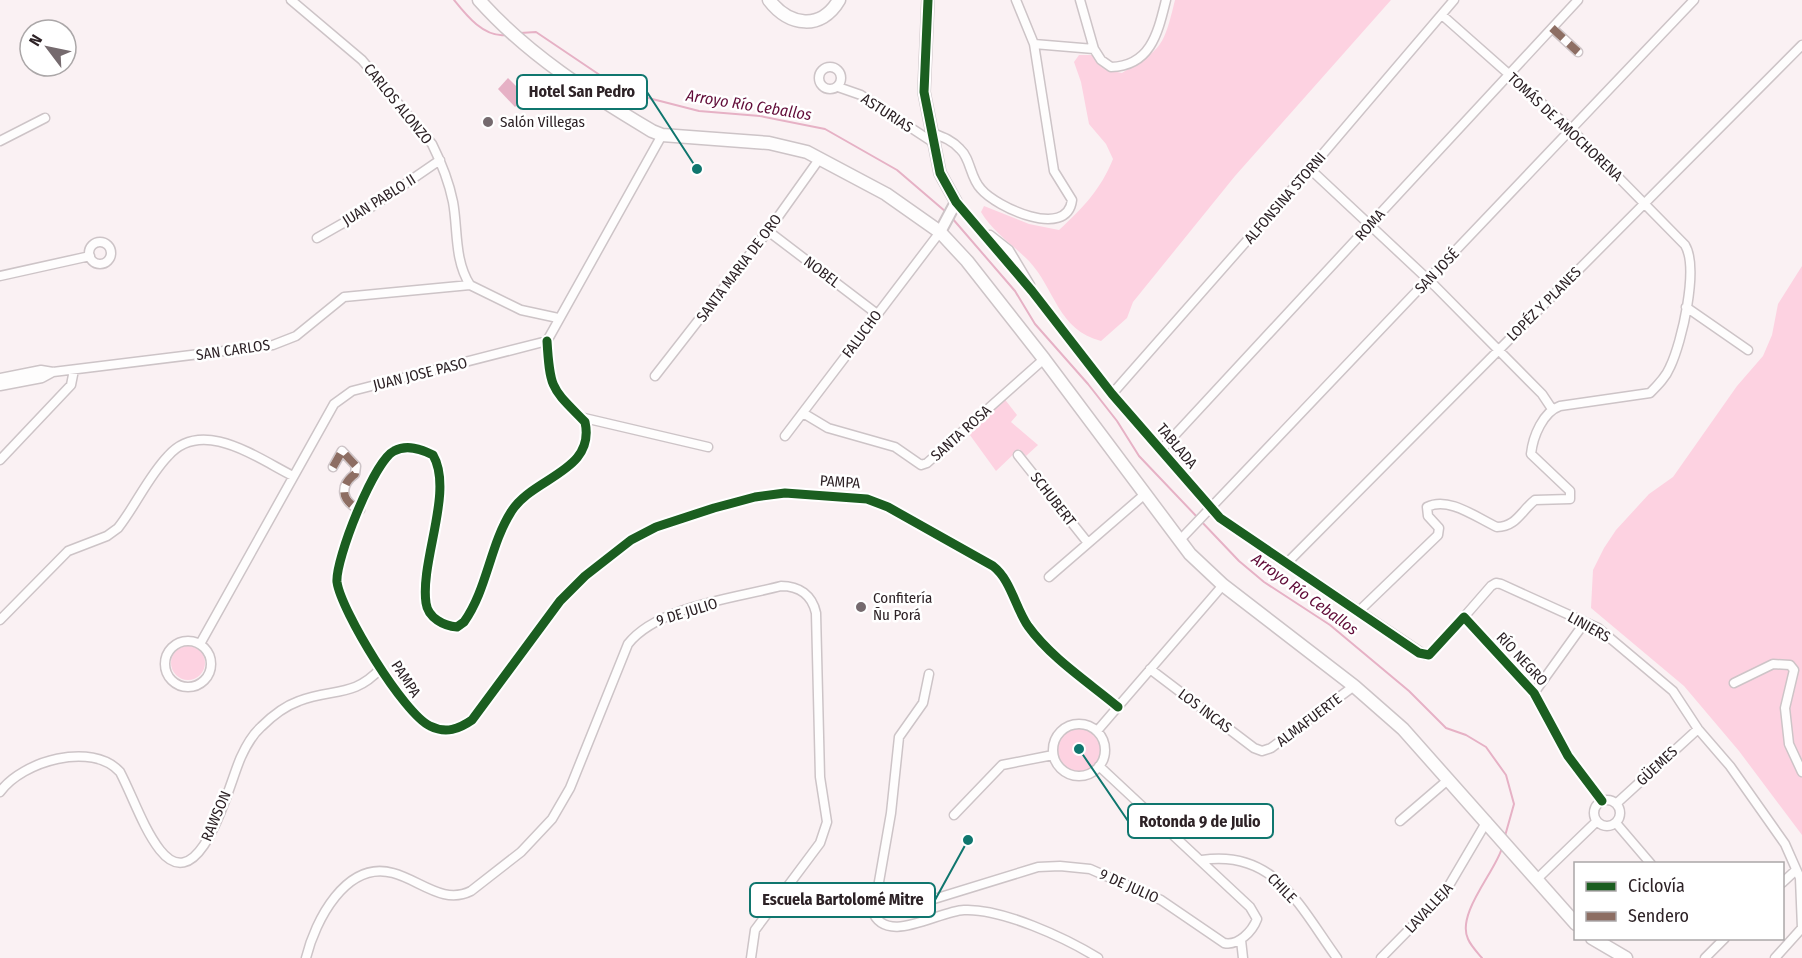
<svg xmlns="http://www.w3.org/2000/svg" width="1802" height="958" font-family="'Fira Sans Condensed',sans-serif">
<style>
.green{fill:#fdd2e1}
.water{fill:#e6b1c5}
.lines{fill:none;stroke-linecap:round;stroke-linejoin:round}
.stream{stroke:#e6b1c5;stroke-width:2}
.minor-casing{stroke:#cdc4c7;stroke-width:11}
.tertiary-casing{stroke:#cdc4c7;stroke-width:14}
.secondary-casing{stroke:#cdc4c7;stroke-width:15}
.minor{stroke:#fefdfd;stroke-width:8}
.tertiary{stroke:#fefdfd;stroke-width:10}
.secondary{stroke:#fefdfd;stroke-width:12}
.quiet{stroke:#8d6e63;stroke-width:8;stroke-dasharray:15 8;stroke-linecap:butt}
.cycleway-casing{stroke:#fff;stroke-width:13}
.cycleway{stroke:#1b5e20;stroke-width:9}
.poi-dot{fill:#756a6e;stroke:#fff;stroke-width:2}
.labels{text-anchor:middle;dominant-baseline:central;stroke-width:5;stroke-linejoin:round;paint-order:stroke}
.street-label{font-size:15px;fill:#2d2226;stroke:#fff}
.poi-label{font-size:15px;fill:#2d2226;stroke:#fff;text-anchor:start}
.water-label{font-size:16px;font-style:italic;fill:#610b38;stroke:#fff}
.leader{fill:none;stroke:#0f766e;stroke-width:2}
.callout-dot{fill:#0f766e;stroke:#fff;stroke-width:2}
.callout{fill:#fff;stroke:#0f766e;stroke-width:2}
.callout-label{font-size:16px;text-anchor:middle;font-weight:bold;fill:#2d2226}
</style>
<rect width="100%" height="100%" fill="#faf1f3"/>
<path class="green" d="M1175,0H1391L1235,176L1133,302L1127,318L1101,341C1058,330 1055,289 1029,261C1013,245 993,232 981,212L984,206L1029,224L1059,230C1083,208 1101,189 1113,159L1106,144L1089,124L1081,82L1074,62L1079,55H1092L1107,70L1122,73C1163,49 1164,45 1175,0Z
M1802,266V835L1739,751L1684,686L1591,608L1593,570L1604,548L1616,530L1649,494L1673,477L1737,386L1763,356L1772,335L1778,304Z
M1003,397L1017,415L1011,422L1038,445L1026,456L1019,449L996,471L967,431Z
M171 663a17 17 0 1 1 34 0a17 17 0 1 1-34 0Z
M1053 750a26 26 0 1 1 52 0a26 26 0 1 1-52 0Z"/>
<path class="water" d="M508,78L526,96L515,107L498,89Z"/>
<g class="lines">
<path class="stream" d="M454,0C466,15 484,38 506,35
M520,33L536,32L625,92L699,111L760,116L825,129L897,170L946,212
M952,218L1015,291L1035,324L1088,384L1117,421L1139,456L1239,561L1264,582L1330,625L1409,691L1446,728L1466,735L1486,747L1506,775L1514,804L1505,836
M1482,958C1477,952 1471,946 1468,939C1456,914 1495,872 1502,848"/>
<g class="minor-casing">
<path id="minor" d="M291,0L362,60L432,144C441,162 449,182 453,202C458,229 454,260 470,285L521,310L558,318
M1080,0L1094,49
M1552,28L1578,52
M1034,44L1094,49L1101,60L1111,67C1151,66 1158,32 1166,0
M819 78a11 11 0 1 1 22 0a11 11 0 1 1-22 0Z
M838,87L861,95L934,143
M932,133C943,137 952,140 960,149C971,159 970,178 981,189C996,207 1067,240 1072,200L1054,171L1034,44L1016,0
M0,141L45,118
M1310,169L1435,286L1542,394L1552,409
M956,202L1032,291L1112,394L1220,518L1425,655H1429L1464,617L1534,693L1568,756L1602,801
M768,231L877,314
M990,235L1009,250L1030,285
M317,238L373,206L440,160
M89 253a11 11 0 1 1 22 0a11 11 0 1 1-22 0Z
M0,276L90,256
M1686,307L1748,350
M547,341C550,391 552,388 585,422C596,472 532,477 511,512C490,545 487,590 464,622L457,627C444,626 428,618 426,603C420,561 454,491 433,455C421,449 407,444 394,451C374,461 335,560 337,582C341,611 404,714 430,726C446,734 459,729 472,720L560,601L585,576L631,540L656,527L714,508L755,497L785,493L867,499L888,507L993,566C1011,580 1015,607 1028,626C1051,658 1088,682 1118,707
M655,376L768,231L820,158
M0,378L41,370L53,372L273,345L296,336L344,297L470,285
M0,386L42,378L53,372
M1112,394L1310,169L1454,0
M803,413L828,428L895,447L921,465L927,463L1044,359
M580,417L708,447
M785,436L940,232
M1161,450L1578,0
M1018,455L1088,543
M0,460L71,385L74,370
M333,467L342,451L356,466L355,474C339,486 341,501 360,510
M1179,541L1694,0
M1286,564L1802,45
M1049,577L1145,494
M1359,611L1438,535L1439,528L1428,516L1427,507C1449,496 1477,518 1497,527C1516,527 1521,511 1535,500L1570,499V491L1531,454C1533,436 1543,412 1560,406L1650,393C1658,385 1666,377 1670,367C1682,342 1699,268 1685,245L1572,130L1442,15
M1464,617L1491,586L1496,583L1501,584L1598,628L1673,691L1698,729L1730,766L1785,844L1800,878L1802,928L1775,958
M0,620L68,551L107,536L118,528C136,505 148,477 168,456C202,417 257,458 293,476
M165 664a23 23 0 1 1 46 0a23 23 0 1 1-46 0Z
M200,644L334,404L352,391L547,341L662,135
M1150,669L1254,748L1262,751L1271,748L1354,686
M1734,683L1773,664L1790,665L1794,670L1785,708L1789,744L1802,772
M1534,693L1585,622
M1053 750a26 26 0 1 1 52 0a26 26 0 1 1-52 0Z
M1097,731L1223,585
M0,792C22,761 92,741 120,772C133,797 143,828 160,850C201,902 230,780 241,757C246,746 252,735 261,727C271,717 285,706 299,701C332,688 354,698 381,668
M1594 813a13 13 0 1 1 26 0a13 13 0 1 1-26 0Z
M1617,803L1698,729
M954,815L1002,765L1053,755
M1400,821L1449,779
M1616,823L1651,864
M1202,860C1275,849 1300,907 1337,958
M1536,880L1597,821
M1782,883L1796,870
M876,899L891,813L899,737L923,703L929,674
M1241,940L1243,958
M306,958C315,921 346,860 393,873C420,880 443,905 471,891L521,852L552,819L570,788L628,644C658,606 736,598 781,586C799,586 812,595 816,613L820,777L827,822L820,843L755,930L751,958
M1098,958C1066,938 1001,908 964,910C938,911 885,947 872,910L876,899L884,892C899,891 907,902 921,903L1038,867L1060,866L1090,869L1161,900L1224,943C1238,946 1252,932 1257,919L1250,907L1099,766
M1381,958L1444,894L1487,821
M1705,958L1725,938"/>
</g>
<g class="tertiary-casing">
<path id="tertiary" d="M928,0L924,92L940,173L956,202L940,232"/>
</g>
<g class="secondary-casing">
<path id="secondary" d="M479,0C528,55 590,94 652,131L662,135L769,143L807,152L886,194L940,232L967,261L1044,359L1190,554L1223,585L1354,686L1403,729L1576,924
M769,0C789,26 821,31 839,0
M1592,938L1626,958"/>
</g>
<use href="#minor" class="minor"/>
<use href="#tertiary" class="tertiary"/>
<use href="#secondary" class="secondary"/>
<path class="quiet" d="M1552,28L1578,52
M333,467L342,451L356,466L355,474C339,486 341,501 360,510"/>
<g class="cycleway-casing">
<path id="cycleway" d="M928,0L924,92L940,173L956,202L1032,291L1112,394L1220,518L1419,653L1429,655L1464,617L1534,693L1568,756L1602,801
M547,341C550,391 552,388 585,422C596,472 532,477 511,512C490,545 487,590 464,622L457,627C444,626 428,618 426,603C420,561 454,491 433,455C421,449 407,444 394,451C374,461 335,560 337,582C341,611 404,714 430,726C446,734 459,729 472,720L560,601L585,576L631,540L656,527L714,508L755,497L785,493L867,499L888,507L993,566C1011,580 1015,607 1028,626C1051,658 1088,682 1118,707"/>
</g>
<use href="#cycleway" class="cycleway"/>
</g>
<g class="poi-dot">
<circle cx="488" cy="122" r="6"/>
<circle cx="861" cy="607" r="6"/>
</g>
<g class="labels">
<g class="street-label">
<text transform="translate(398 104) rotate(51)">CARLOS ALONZO</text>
<text transform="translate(887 113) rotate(33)">ASTURIAS</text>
<text transform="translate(1565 127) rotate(43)">TOMÁS DE AMOCHORENA</text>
<text transform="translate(1285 198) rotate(-49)">ALFONSINA STORNI</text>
<text transform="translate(379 200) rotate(-32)">JUAN PABLO II</text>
<text transform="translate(1370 225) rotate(-48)">ROMA</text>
<text transform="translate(739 268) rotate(-53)">SANTA MARIA DE ORO</text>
<text transform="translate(1437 271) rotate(-46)">SAN JOSÉ</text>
<text transform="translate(822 272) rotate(37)">NOBEL</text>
<text transform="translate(1544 304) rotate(-45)">LOPÉZ Y PLANES</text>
<text transform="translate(862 334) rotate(-53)">FALUCHO</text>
<text transform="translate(233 350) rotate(-8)">SAN CARLOS</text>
<text transform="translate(420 374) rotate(-14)">JUAN JOSE PASO</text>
<text transform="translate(961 433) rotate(-42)">SANTA ROSA</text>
<text transform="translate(1177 446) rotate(50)">TABLADA</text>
<text transform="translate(840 482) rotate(4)">PAMPA</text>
<text transform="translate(1053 499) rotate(52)">SCHUBERT</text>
<text transform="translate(687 612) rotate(-17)">9 DE JULIO</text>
<text transform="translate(1589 627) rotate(29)">LINIERS</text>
<text transform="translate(1522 659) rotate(47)">RÍO NEGRO</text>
<text transform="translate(406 679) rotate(57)">PAMPA</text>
<text transform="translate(1205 711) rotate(37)">LOS INCAS</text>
<text transform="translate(1309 720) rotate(-37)">ALMAFUERTE</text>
<text transform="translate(1657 766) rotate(-43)">GÜEMES</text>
<text transform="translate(216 816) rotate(-67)">RAWSON</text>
<text transform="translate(1129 886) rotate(24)">9 DE JULIO</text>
<text transform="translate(1282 888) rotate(46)">CHILE</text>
<text transform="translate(1429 908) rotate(-47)">LAVALLEJA</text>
</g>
<g class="poi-label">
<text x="500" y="122">Salón Villegas</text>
<text x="873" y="598">Confitería<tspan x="873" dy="17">Ñu Porá</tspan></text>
</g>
<g class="water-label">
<text transform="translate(749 105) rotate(9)">Arroyo Río Ceballos</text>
<text transform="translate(1305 594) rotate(36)">Arroyo Río Ceballos</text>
</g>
</g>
<path class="leader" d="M697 169L647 92M1079 749L1128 821M968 840L935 900"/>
<g class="callout-dot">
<circle cx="697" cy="169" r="6"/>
<circle cx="1079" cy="749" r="6"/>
<circle cx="968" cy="840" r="6"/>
</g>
<g class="callout">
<rect x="517" y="75" width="130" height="34" rx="6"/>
<rect x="1128" y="804" width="145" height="34" rx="6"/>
<rect x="750" y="883" width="185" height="34" rx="6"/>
</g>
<g class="callout-label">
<text x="582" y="97">Hotel San Pedro</text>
<text x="1200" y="827">Rotonda 9 de Julio</text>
<text x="843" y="905">Escuela Bartolomé Mitre</text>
</g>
<rect x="1574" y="862" width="210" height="78" fill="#ffffff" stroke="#aba7a8" stroke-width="1.5"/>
<rect x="1586" y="882" width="30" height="9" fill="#1b5e20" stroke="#aba7a8" stroke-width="1.5"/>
<text x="1628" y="892" font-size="18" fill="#2d2226">Ciclovía</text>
<rect x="1586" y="912" width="30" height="9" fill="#8d6e63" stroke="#aba7a8" stroke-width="1.5"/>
<text x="1628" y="922" font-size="18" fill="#2d2226">Sendero</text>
<g transform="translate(48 48) rotate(302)"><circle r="28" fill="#ffffff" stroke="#aba7a8" stroke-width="1.5"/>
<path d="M0-4.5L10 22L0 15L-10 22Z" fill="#756a6e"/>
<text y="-9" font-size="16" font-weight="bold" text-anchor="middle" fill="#2d2226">N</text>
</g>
</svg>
